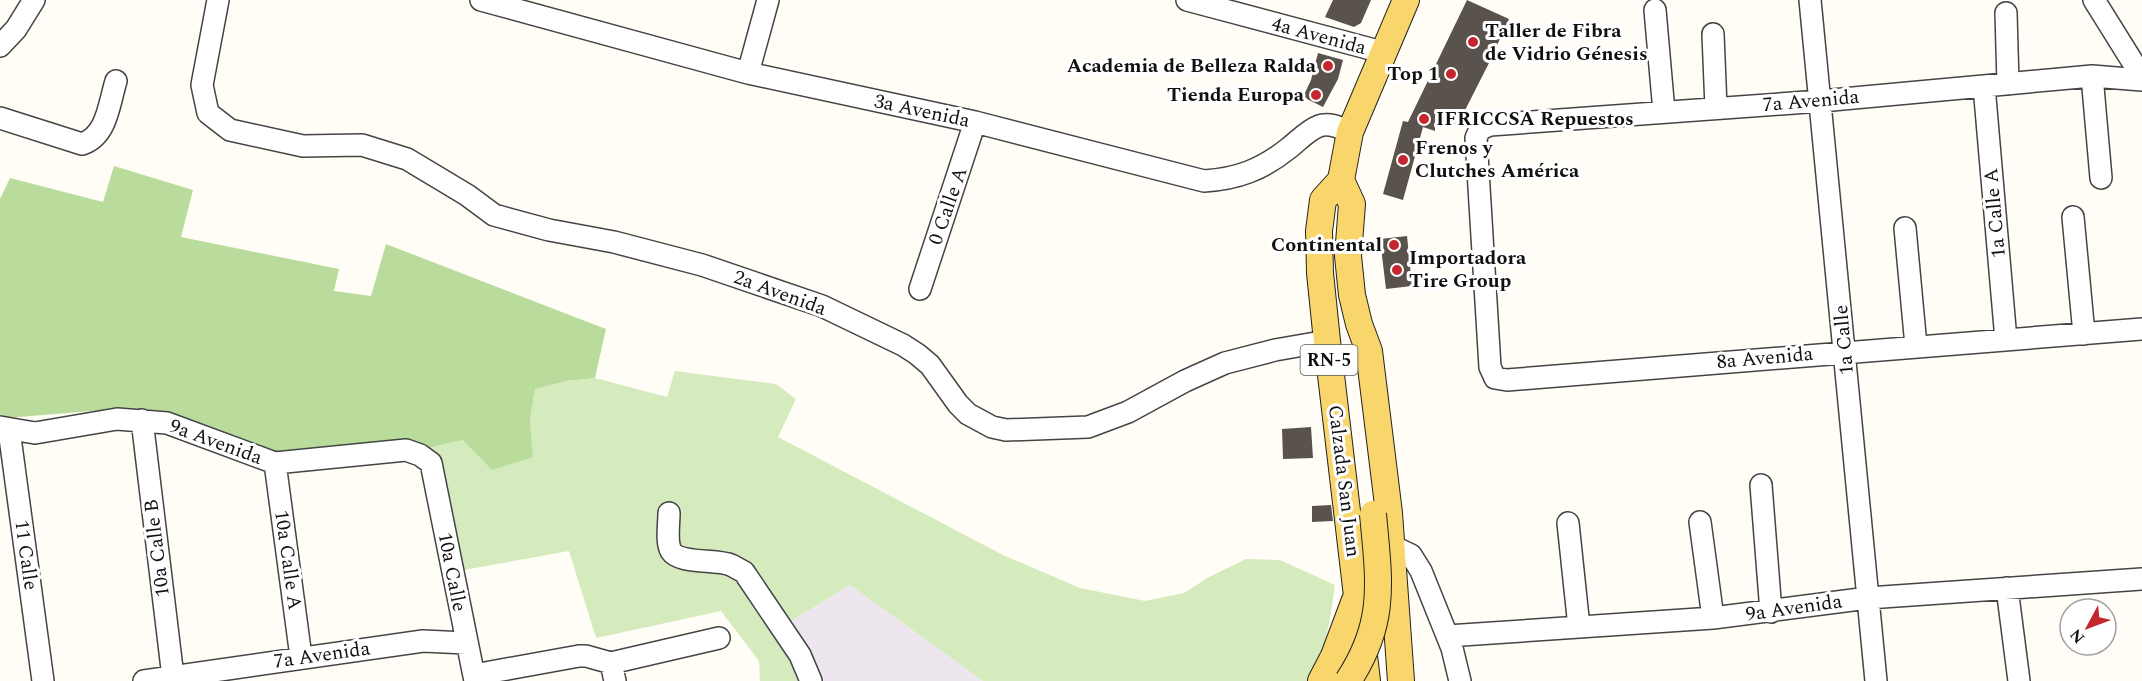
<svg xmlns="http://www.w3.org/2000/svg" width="2142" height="681" font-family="Spectral,serif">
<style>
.industrial{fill:#eee6ef}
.green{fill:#d5ebbd}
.forest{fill:#b9dc9c}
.building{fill:#5a524d}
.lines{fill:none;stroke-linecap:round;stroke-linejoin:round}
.minor-casing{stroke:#444;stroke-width:24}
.major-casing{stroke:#222;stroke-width:28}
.minor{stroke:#fff;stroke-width:21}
.major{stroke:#f9d66b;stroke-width:26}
.major-bridge-casing{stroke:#222;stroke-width:28;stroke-linecap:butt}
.major-bridge{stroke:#f9d66b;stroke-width:26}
.poi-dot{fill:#c4262e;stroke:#fff;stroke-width:2}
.labels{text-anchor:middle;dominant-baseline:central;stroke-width:6;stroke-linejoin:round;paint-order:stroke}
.shield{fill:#fff;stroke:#585858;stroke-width:1.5}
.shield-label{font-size:18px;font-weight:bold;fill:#111}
.poi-label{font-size:20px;font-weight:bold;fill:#111;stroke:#fff;text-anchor:start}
.street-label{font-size:20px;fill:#111;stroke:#fff}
</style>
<rect width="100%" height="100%" fill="#fffdf5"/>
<path class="industrial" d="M850,585L983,681H800L780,628Z"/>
<path class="green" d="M675,371L776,384L796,399L778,437L1003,555L1080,588L1145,601L1184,593L1209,577L1246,559L1280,560L1335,585C1330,617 1327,654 1307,681H983L850,585L780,628L800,681H760L759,661L721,611L596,638L569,551L453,572L424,449L463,440L533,457L530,419L535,389L567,381L595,378L667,397Z"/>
<path class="forest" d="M114,166L193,190L181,237L339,269L334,291L371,296L386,244L606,329L595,378L567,381L535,389L530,419L533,457L492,470L463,440L424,449L277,453L128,408L7,418L0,414V199L10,178L103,202Z"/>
<path class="building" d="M1333,0H1371L1361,23L1354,27L1325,17Z
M1467,0L1509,19L1489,63L1457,126L1435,115V131L1423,127L1403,200L1383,194L1403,121L1408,122Z
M1318,53L1343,60L1338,79L1323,107L1303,97L1311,80Z
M1407,236L1412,286L1386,289L1380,239Z
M1311,427L1313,458L1283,459L1282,429Z
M1331,505L1333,521L1312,522V506Z"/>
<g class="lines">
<g class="minor-casing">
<path id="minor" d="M218,0L202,85L208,113L230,130L303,146L362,145L407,159L467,195L494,215L549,230L614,242L702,265L822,306L903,345L917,354L930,365L958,404L968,414L992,427L1006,430L1088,427L1128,412L1185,381L1225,363L1275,350L1327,341
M481,0L748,73L975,122L1204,181C1238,179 1263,169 1289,148C1298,141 1308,130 1319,126C1329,122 1341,128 1350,132
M1187,0L1382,52
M1810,0L1876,681
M2094,0L2142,77
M1655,10L1664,112
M2006,13L2008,84
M1713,34L1716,108
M0,46L16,29L34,0
M748,73L768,0
M2092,76L2101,178
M2142,80L2092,76L1821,101L1490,125L1480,129L1476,138L1490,367L1495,378L1507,380L2142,329
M1984,86L2006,340
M0,118L82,144C107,136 109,104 116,81
M2073,217L2084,334
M1905,228L1916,346
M920,289L975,122
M142,420L173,677
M0,427L35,433L117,419L167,423L275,463L406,450L420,455L431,463L475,681
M9,430L43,681
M275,463L301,657
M1761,485L1771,612
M669,513C669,524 666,542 671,551C679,564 716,559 731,565C735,567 740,570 744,572L800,655L811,681
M1700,522L1713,618
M1568,523L1579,627
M1392,546L1411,555L1421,571L1452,648L1460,681
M2007,588L2019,681
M1447,636L1713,618L1868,598L2142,579
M611,663L615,681
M474,675L579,656H586L611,663L719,638
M144,681L423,641L466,643"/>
</g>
<g class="major-casing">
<path id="major" d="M1341,180L1352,204L1348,256L1352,295L1359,324L1369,351L1389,513L1401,681
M1321,681L1334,656L1355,600
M1367,681L1327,341L1320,273L1319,231L1323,200L1341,180L1350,132L1406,0"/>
</g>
<use href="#minor" class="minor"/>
<use href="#major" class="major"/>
<g class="major-bridge-casing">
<path id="major-bridge" d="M1348,681C1387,622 1379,581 1373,514"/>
</g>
<use href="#major-bridge" class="major-bridge"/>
</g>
<g class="poi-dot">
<circle cx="1473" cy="42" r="6"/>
<circle cx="1328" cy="66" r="6"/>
<circle cx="1451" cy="74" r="6"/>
<circle cx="1316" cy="95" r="6"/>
<circle cx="1424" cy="119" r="6"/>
<circle cx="1403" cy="160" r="6"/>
<circle cx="1394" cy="245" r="6"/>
<circle cx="1397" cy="270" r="6"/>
</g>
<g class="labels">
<rect class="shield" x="1300.5" y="345" width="57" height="30" rx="4.5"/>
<g class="shield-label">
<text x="1329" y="360">RN-5</text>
</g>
<g class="poi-label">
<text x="1485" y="31">Taller de Fibra<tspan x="1485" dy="23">de Vidrio Génesis</tspan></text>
<text x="1316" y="66" text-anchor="end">Academia de Belleza Ralda</text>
<text x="1439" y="74" text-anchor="end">Top 1</text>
<text x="1304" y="95" text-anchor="end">Tienda Europa</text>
<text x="1436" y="119">IFRICCSA Repuestos</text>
<text x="1415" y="148">Frenos y<tspan x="1415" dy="23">Clutches América</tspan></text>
<text x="1382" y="245" text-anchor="end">Continental</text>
<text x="1409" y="258">Importadora<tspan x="1409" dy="23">Tire Group</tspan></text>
</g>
<g class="street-label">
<text transform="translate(1319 36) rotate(15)">4a Avenida</text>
<text transform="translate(1811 101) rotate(-5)">7a Avenida</text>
<text transform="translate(922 111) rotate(12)">3a Avenida</text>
<text transform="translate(948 206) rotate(-71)">0 Calle A</text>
<text transform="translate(1995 213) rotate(-95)">1a Calle A</text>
<text transform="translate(780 293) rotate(20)">2a Avenida</text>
<text transform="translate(1844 340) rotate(-95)">1a Calle</text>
<text transform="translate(1765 358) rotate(-5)">8a Avenida</text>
<text transform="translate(216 442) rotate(20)">9a Avenida</text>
<text transform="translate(1344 481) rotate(83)">Calzada San Juan</text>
<text transform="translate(157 548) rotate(-97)">10a Calle B</text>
<text transform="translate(26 555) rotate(82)">11 Calle</text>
<text transform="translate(288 560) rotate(82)">10a Calle A</text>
<text transform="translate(452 572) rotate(79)">10a Calle</text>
<text transform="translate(1794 608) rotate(-8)">9a Avenida</text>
<text transform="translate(322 655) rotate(-8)">7a Avenida</text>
</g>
</g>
<g transform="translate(2088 627) rotate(229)"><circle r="28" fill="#ffffff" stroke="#a0a0a0" stroke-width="1.5"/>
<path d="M0-4.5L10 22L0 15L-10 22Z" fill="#c4262e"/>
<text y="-9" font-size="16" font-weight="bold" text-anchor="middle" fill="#111111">N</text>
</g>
</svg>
